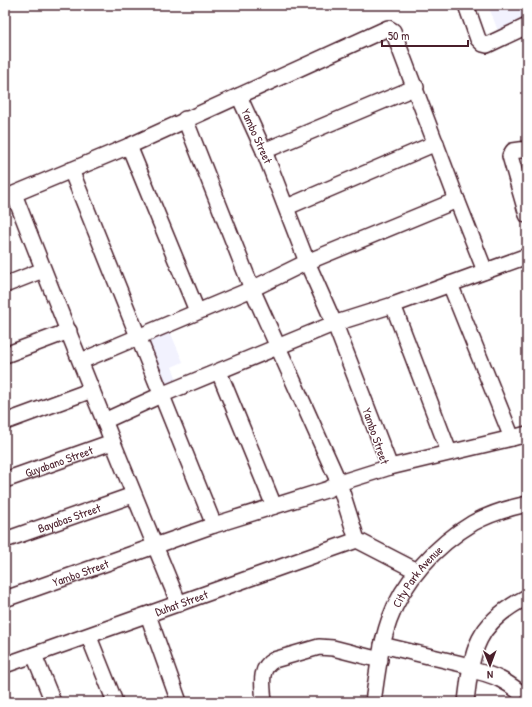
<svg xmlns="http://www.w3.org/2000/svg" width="532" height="707" font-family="'Patrick Hand',sans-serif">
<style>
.built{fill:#f2f2fe}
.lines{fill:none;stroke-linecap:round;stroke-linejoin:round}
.minor-casing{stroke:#4a1f2b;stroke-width:18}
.minor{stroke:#fff;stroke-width:15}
.labels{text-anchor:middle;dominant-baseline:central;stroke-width:3;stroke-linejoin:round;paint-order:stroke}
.street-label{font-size:12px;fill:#4a1f2b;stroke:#fff}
</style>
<rect width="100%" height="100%" fill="#fff"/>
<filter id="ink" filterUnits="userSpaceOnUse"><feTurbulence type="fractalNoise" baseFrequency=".025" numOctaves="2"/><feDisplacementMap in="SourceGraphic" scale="8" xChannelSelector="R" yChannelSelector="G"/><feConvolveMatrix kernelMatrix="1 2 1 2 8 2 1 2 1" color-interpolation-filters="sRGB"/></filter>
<g filter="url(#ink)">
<path class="built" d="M488,5H527V18L498,31Z
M169,329L183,362L172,367L178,382L166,386L147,340Z"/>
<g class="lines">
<g class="minor-casing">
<g id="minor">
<path d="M466,5L478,39L483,44L487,45L527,26"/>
<path d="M185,119L252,289L339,483L357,540L417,571"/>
<path d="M129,146L197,311"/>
<path d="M527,149L513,151L510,156L527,215"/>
<path d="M264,151L416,87"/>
<path d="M71,170L214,525"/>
<path d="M287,207L436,143"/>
<path d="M450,284L512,438L527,434"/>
<path d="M5,285L43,270"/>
<path d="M393,305L449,452"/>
<path d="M5,355L69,331"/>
<path d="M81,361L252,289L307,262L457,200"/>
<path d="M219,372L274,506"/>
<path d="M104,421L161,395L333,324L393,305L527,256"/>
<path d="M5,422L92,390"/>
<path d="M390,467L512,438"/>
<path id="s1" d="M5,480L112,442"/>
<path id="s2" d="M5,540L133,495"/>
<path id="s3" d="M5,599L214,525L329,489L339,483L390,467L338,332L307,262L264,151L239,96"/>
<path d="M179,604C123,468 67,331 14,194L129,146L388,28L393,31L457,200L485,271"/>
<path d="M148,615L179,702"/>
<path d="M89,637L115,702"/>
<path d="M382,645L470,666"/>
<path d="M34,655L53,702"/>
<path id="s4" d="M5,665L357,540"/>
<path d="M470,670C493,674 510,682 527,699"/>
<path d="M264,702C263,687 258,668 274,660L319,647L333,648L380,660"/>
<path id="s5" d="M373,702C377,675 380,647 389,621C403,581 436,545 473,523C489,514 509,508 527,504"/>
<path d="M466,702C472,649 476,623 527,597"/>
</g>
</g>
<use href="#minor" class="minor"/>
</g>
</g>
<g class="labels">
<g class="street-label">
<text transform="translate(257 136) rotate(66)">Yambo Street</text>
<text transform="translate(376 436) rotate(71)">Yambo Street</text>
<text stroke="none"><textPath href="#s1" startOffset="57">Guyabano Street</textPath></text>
<text stroke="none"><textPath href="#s2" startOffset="68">Bayabas Street</textPath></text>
<text stroke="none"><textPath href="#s3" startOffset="80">Yambo Street</textPath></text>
<text stroke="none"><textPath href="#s5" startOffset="136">City Park Avenue</textPath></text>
<text stroke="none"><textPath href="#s4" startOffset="187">Duhat Street</textPath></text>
</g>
</g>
<rect width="532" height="707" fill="none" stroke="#fff" stroke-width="20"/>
<rect x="10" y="10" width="512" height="687" fill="none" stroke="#4a1f2b" stroke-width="1.5" filter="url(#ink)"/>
<g transform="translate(490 665) rotate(179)" stroke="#ffffff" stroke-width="3" paint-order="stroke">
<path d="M0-3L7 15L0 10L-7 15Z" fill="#4a1f2b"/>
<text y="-6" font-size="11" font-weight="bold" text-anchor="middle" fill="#4a1f2b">N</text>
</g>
<path d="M382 40v6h86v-6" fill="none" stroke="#4a1f2b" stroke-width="2"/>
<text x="388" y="40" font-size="12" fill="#4a1f2b" stroke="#ffffff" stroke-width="3" paint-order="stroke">50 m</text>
</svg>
